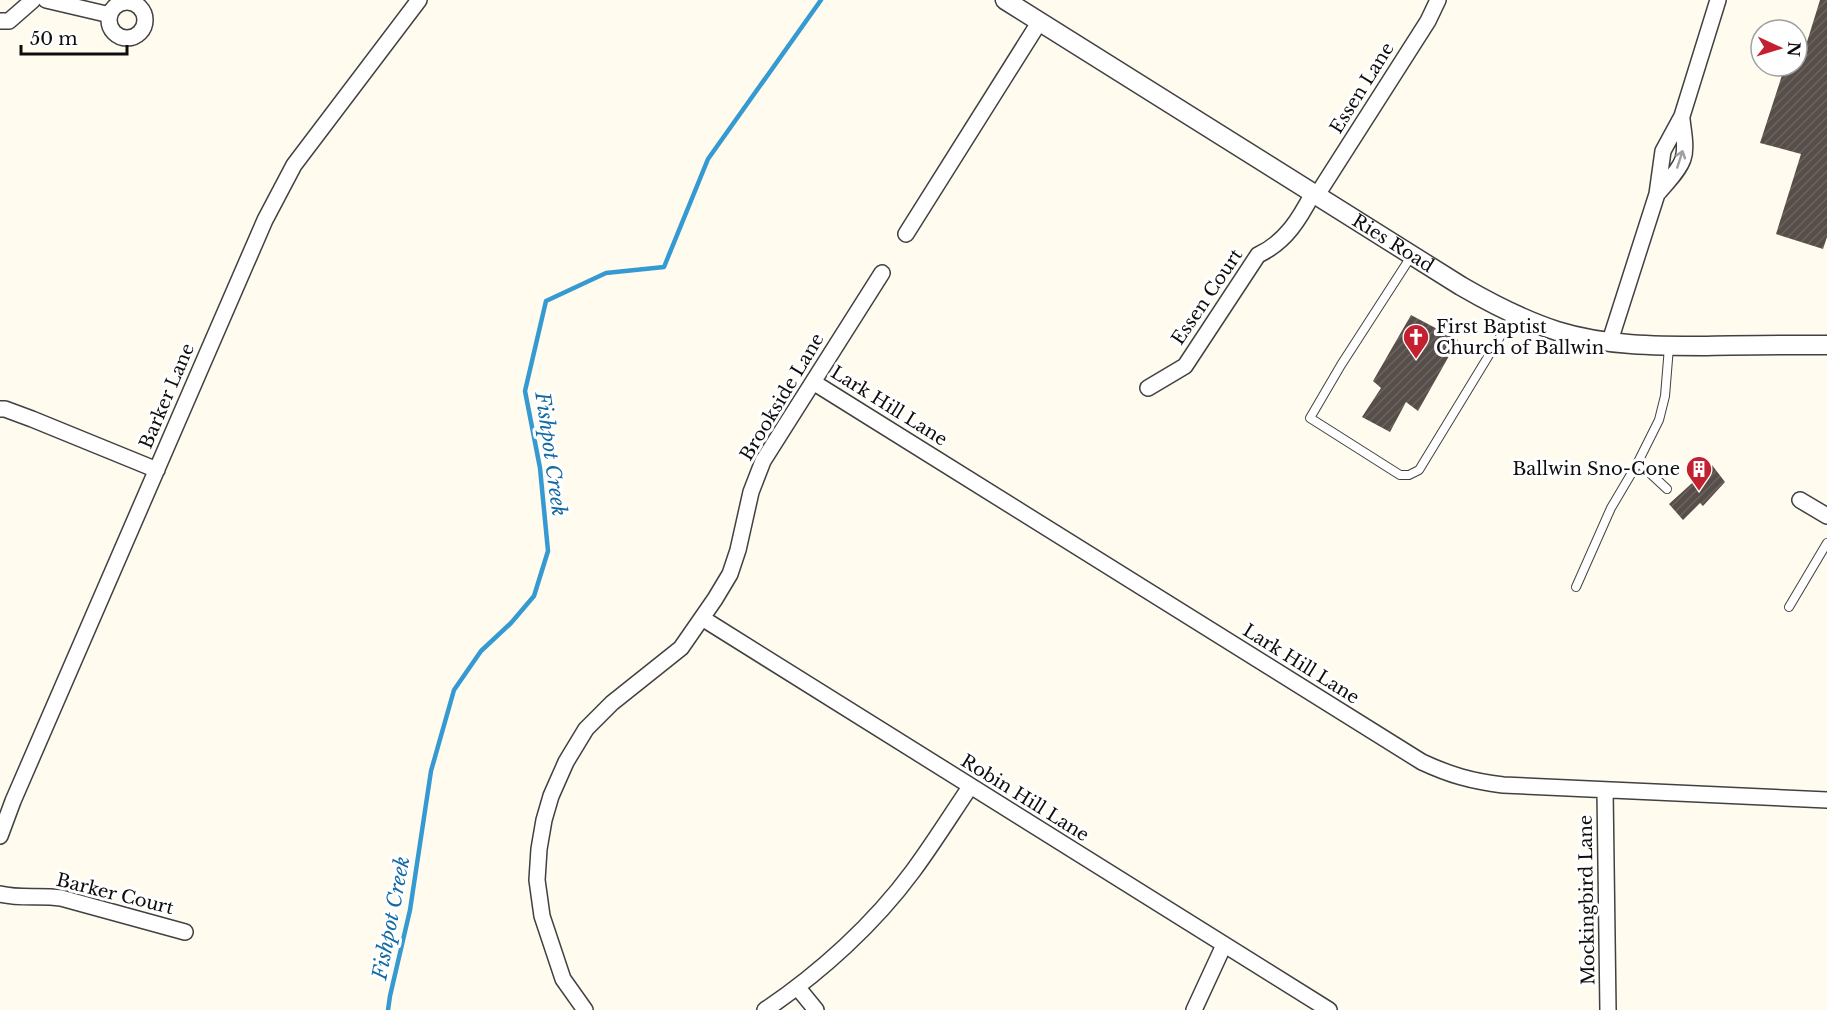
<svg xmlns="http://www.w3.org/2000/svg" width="1827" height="1010" font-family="'Libre Baskerville',serif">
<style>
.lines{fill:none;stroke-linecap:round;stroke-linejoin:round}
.stream{stroke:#369ad2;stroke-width:4.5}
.building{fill:url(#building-hatch)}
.service-casing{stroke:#414141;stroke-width:10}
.minor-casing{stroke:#414141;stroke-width:18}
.tertiary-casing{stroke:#414141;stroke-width:21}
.service{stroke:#fff;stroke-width:8}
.minor{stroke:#fff;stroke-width:15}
.tertiary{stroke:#fff;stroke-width:18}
.oneway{stroke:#9f9f9f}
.labels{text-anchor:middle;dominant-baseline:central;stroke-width:6;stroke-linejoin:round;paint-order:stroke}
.street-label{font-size:18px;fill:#0e0e0e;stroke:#fff}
.poi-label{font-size:18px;fill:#0e0e0e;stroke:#fff;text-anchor:start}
.water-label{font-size:20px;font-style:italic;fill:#136aa4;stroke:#fff}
</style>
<defs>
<pattern id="building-hatch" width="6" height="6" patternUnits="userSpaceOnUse" patternTransform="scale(1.5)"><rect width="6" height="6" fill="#574e4a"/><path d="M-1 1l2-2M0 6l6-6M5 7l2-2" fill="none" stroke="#6a6360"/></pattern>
</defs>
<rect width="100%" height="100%" fill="#fffbef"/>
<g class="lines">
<path class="stream" d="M388,1010L390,996L410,910L431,771L454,690L481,651L511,623L534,596L548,551L540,468L525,391L546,301L606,273L664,267L708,159L821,0"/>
</g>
<path class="building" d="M1820,0H1827V237L1823,249L1776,234L1801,154L1760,143L1785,66H1797V56L1802,58Z
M1411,315L1458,340L1418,411L1406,402L1390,432L1362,417L1381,388L1373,381Z
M1712,465L1725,482L1703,506L1700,503L1683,520L1669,504Z"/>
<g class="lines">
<g class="service-casing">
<path id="service" d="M1412,255L1341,365L1310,418L1400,475H1409L1419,470L1514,314
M1638,462L1667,489
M1576,587L1611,508L1637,464L1659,420L1665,396L1669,347
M1789,607L1827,543"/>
</g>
<g class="minor-casing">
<path id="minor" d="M46,0L110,15
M109 20a18 18 0 1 1 36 0a18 18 0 1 1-36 0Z
M0,21H9L33,0
M1659,192C1667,182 1679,171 1683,159C1687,147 1683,131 1682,119
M1317,195L1428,21L1438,0
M906,234L1040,21
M1610,341L1657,194L1663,151L1682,116L1718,0
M813,382L1422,762C1450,775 1471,781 1503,785L1827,800
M1148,388L1185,366L1258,255C1286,242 1300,218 1313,193
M0,409H5L32,419L157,470
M1800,500L1827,516
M702,618L1329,1010
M1605,790L1608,1010
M0,836L13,801L265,220L294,165L419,0
M0,894C20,899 40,895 61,898L185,932
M798,988L816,1010
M585,1010L563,979L542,916L537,880L539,849L544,820L551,796L566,762L586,729L612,703L681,648L715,599L730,574L738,550L751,492L763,461L882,273
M765,1010C820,973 874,924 913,871C933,844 951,815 970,787
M1194,1010L1224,945"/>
</g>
<g class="tertiary-casing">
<g id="tertiary">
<path id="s1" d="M1005,0L1461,286C1492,304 1523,320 1557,331C1605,346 1657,346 1707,346C1747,345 1787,345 1827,345"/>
</g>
</g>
<use href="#service" class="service"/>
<use href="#minor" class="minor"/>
<use href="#tertiary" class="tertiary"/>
</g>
<defs><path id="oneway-shaft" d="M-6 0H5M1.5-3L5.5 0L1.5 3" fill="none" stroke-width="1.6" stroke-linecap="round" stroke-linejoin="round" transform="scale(1.5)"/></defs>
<use class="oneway" href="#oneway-shaft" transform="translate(1680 159) rotate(-72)"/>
<defs>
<g id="church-pin" transform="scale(1.35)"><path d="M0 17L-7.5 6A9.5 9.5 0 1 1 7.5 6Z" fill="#c3212f" stroke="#fff"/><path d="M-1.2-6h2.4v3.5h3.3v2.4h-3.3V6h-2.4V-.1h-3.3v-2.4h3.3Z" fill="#fff"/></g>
<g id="building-pin" transform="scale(1.35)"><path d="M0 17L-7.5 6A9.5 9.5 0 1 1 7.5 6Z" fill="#c3212f" stroke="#fff"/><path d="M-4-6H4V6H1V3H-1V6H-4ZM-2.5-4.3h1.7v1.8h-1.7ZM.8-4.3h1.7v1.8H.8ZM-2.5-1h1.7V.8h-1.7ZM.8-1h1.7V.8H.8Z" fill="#fff"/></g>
</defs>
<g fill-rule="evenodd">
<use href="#church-pin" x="1416" y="337"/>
<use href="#building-pin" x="1699" y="469"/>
</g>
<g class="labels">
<g class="street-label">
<text transform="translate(1362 88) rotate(-58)">Essen Lane</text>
<text stroke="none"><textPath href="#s1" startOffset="458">Ries Road</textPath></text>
<text transform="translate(1207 297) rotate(-56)">Essen Court</text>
<text transform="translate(167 396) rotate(-67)">Barker Lane</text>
<text transform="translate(782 397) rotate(-59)">Brookside Lane</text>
<text transform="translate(889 406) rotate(32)">Lark Hill Lane</text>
<text transform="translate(1301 664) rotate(32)">Lark Hill Lane</text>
<text transform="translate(1025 798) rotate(32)">Robin Hill Lane</text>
<text transform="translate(115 894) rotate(14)">Barker Court</text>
<text transform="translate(1587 900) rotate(-91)">Mockingbird Lane</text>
</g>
<g class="poi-label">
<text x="1436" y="327">First Baptist<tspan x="1436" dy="21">Church of Ballwin</tspan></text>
<text x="1680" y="469" text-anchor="end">Ballwin Sno-Cone</text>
</g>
<g class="water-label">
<text transform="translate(551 454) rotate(82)">Fishpot Creek</text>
<text transform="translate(391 918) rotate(-79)">Fishpot Creek</text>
</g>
</g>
<g transform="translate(1779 48) rotate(94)"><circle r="28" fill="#ffffff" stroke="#9f9f9f" stroke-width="1.5"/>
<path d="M0-4.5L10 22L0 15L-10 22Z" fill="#c3212f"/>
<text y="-9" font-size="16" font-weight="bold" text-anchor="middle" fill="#0e0e0e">N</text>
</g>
<path d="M21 45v9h106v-9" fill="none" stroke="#0e0e0e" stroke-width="3"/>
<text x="30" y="45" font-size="18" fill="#0e0e0e" stroke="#ffffff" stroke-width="4.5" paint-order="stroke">50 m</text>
</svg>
